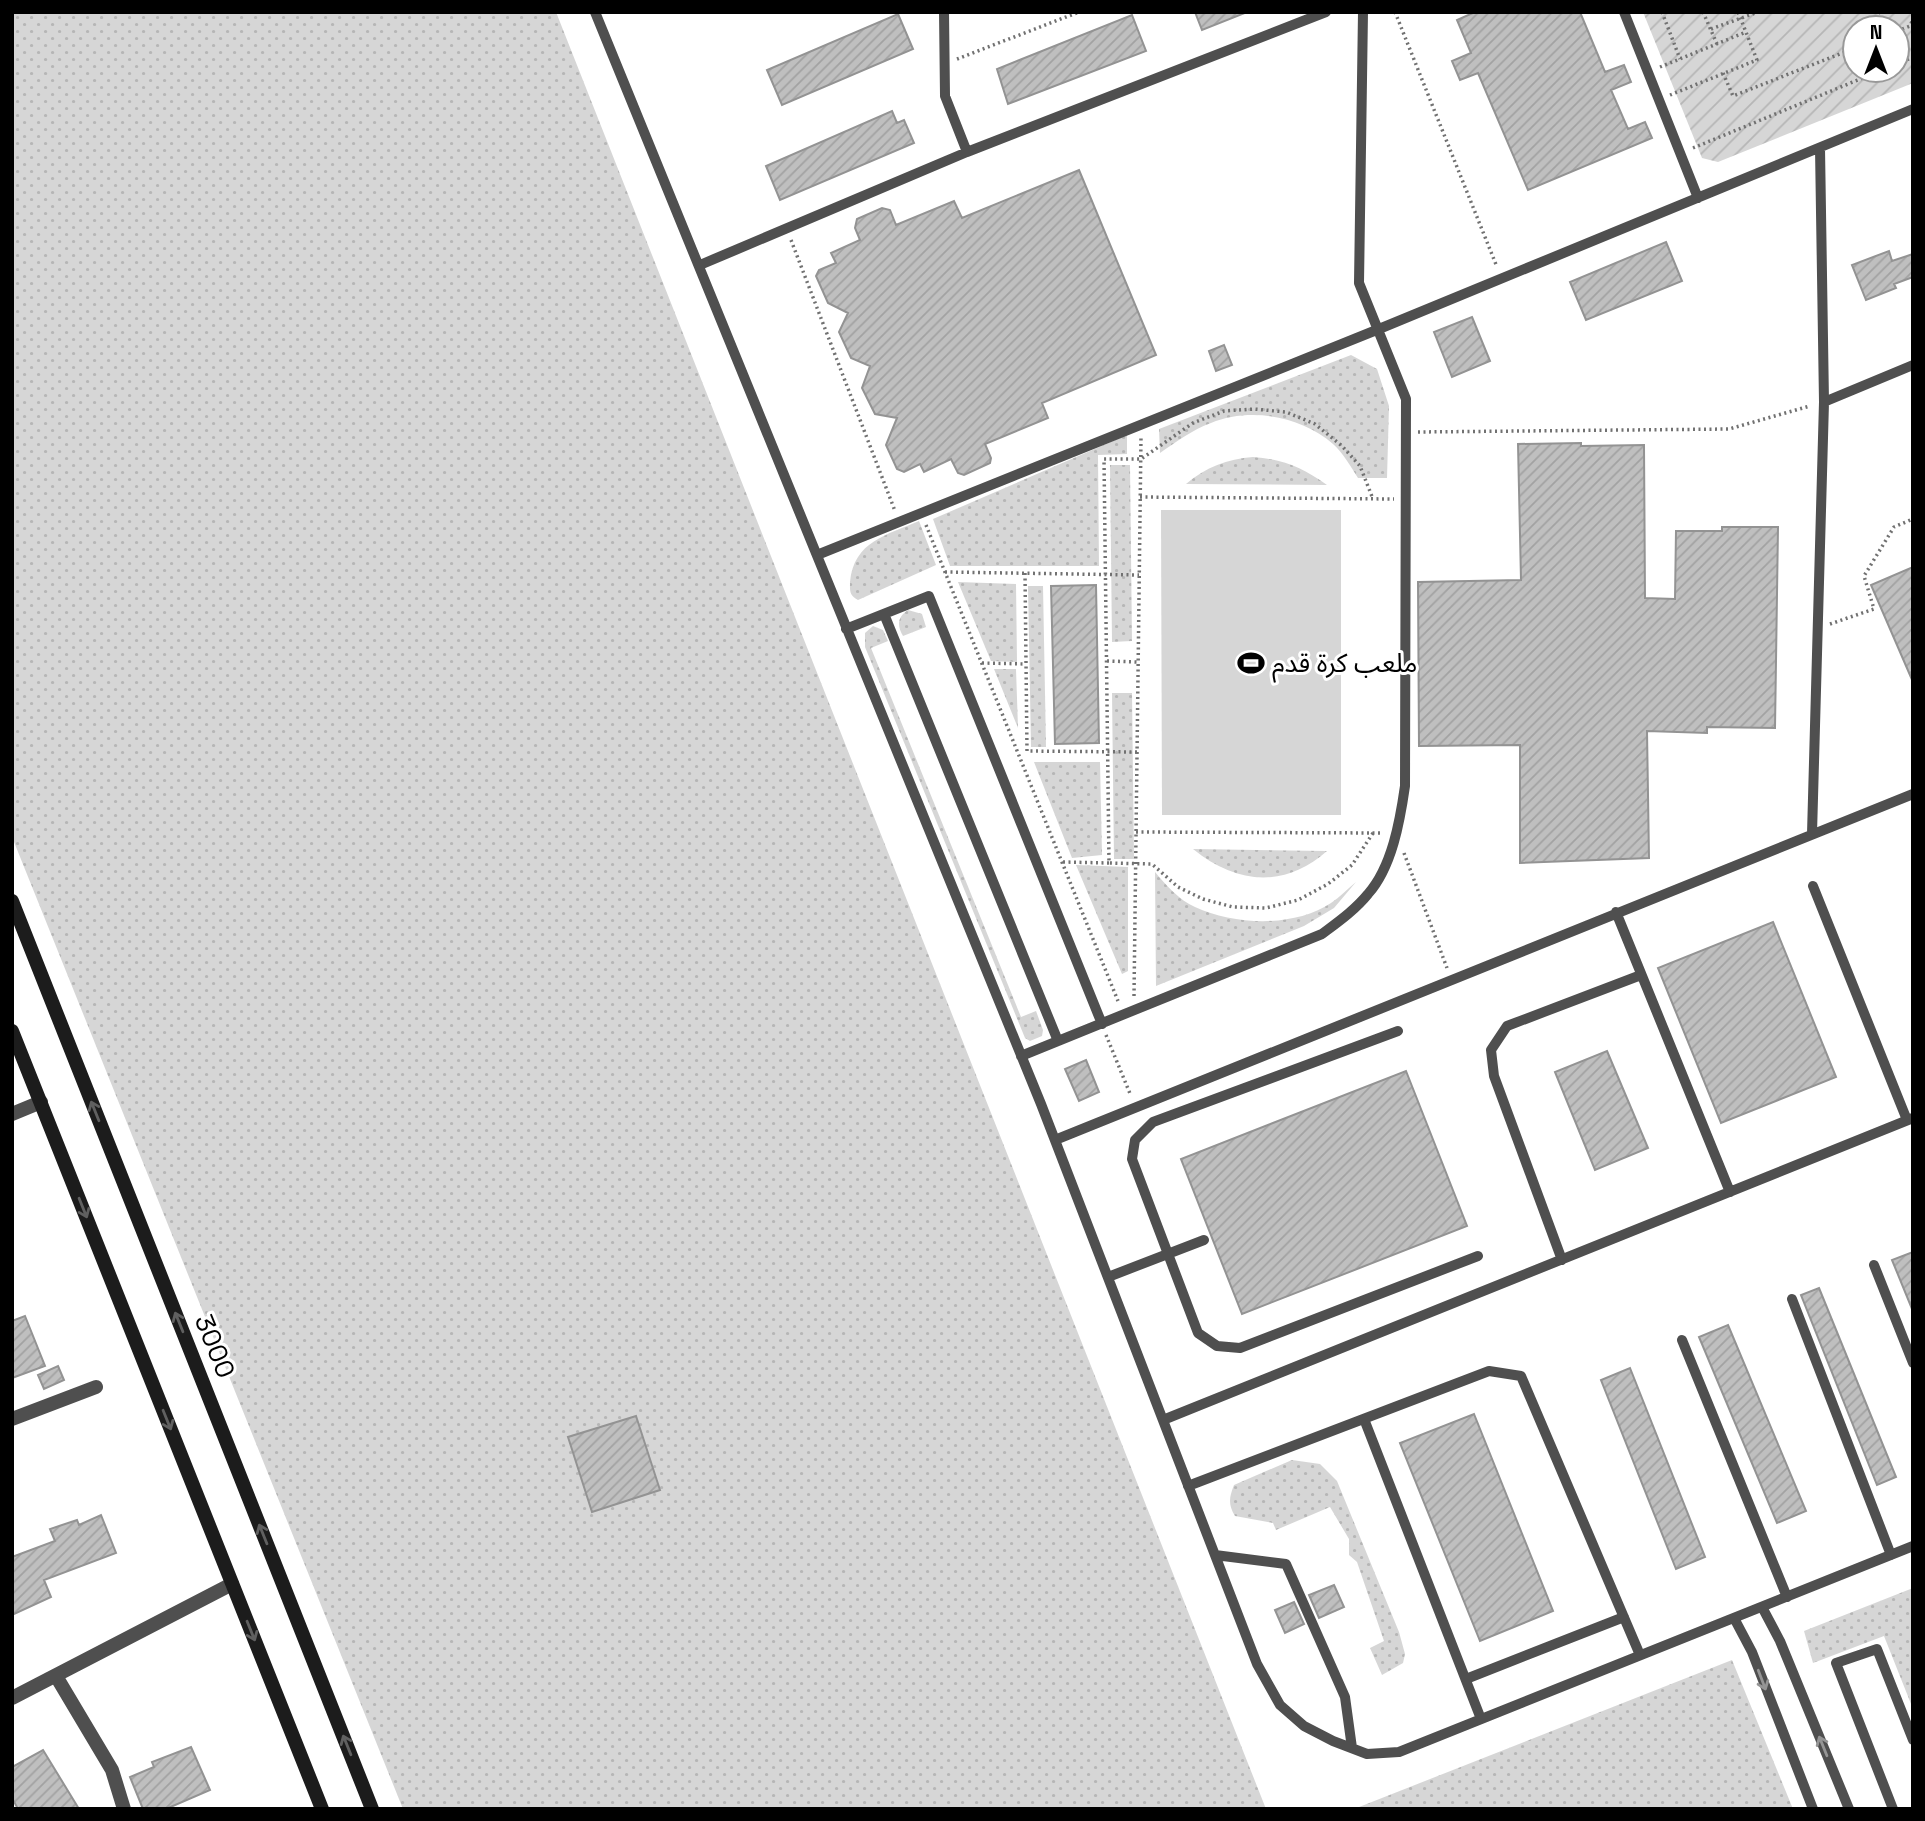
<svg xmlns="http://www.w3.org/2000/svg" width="1925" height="1821" font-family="'Space Grotesk','Noto Sans Arabic',sans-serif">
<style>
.grass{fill:url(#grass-dots)}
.garden{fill:url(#garden-furrows);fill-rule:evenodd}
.pitch{fill:#d6d6d6}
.building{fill:url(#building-hatch);stroke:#939393;stroke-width:2}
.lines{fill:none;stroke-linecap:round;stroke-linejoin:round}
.path{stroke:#717171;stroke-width:3.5;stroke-dasharray:2 3.5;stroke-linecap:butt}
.lane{stroke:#4f4f4f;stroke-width:10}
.street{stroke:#4f4f4f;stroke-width:14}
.secondary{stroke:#1c1c1c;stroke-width:14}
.oneway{stroke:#606060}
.oneway2{stroke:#959595}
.labels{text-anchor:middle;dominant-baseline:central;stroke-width:6;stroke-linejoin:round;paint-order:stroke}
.poi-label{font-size:26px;fill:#000;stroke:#fff;text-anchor:start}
.street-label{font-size:26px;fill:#000;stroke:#fff}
</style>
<defs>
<pattern id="grass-dots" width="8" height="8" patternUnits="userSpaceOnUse" patternTransform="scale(1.75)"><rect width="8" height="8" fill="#d6d6d6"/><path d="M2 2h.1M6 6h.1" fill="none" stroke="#b6b6b6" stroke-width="1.8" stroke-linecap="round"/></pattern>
<pattern id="garden-furrows" width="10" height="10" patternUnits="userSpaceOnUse" patternTransform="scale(1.75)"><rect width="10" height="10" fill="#d6d6d6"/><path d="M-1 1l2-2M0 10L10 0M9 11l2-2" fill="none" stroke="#b6b6b6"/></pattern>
<pattern id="building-hatch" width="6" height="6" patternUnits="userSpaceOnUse" patternTransform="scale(1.75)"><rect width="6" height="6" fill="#bfbfbf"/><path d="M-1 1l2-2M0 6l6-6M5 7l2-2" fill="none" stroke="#a2a2a2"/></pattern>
</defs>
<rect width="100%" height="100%" fill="#fff"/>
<path class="grass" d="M12,12H556L1266,1809H403L12,837Z
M1351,355L1377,369L1389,406L1387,478H1358C1351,467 1343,453 1333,444C1301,416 1250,407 1211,423C1192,430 1176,442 1160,453L1159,429Z
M1127,435V454L1098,455L1099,566H950L933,519Z
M1253,457C1283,459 1303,468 1327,485L1186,484C1206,467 1227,459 1253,457Z
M1110,465H1130L1132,641L1112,642Z
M919,521L936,565L858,600C849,595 850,591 850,582C854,541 887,535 919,521Z
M958,582L1016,584L1017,662L991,661Z
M1028,586H1043L1046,747H1031Z
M908,610L922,614L926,627L903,636C897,626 897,617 908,610Z
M873,626L883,630L888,641L871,648L1021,1017L1036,1011L1043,1030L1042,1036L1030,1041L1025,1038L865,647V633Z
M994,669H1016L1018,728Z
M1112,693H1132L1134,859H1114Z
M1034,762H1100L1102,855L1072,858Z
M1193,849L1327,851C1284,889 1236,884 1193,849Z
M1076,865L1128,867V971L1122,974Z
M1155,872C1166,885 1179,900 1195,907C1235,925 1293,928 1331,903C1340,897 1347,889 1356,882L1334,908L1304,926L1156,986Z
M1292,1460L1320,1464L1337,1481L1399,1632L1405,1654L1403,1663L1382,1675L1370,1648L1384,1641L1357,1562L1349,1555V1539L1330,1507L1276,1530L1273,1523L1235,1516C1228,1504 1229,1498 1234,1485Z
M1913,1588V1709L1884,1636L1813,1663L1804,1631Z
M1732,1660L1793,1809H1354Z"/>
<path class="garden" d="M1643,12H1913V83L1718,162L1702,158ZM1855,28H1897V70H1855Z"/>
<path class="pitch" d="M1161,510H1341V815H1162Z"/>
<path class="building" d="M1195,12H1244L1245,13L1202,30Z
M1475,12H1580L1605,72L1624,65L1631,82L1611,90L1628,129L1645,122L1652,138L1528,190L1478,73L1460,80L1452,61L1471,53L1457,20Z
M898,14L913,49L782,105L767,70Z
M1132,15L1146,51L1008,104L997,69Z
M892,111L897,123L904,120L914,143L780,200L766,166Z
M1079,170L1156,355L1042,403L1048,418L985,444L991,458L990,463L964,475L958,473L951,459L924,472L920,464L904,472L897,469L886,445L897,418L875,414L862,388L870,366L851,358L839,332L848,313L828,303L816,276L819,270L836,263L831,253L860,240L855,228L857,219L882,208L890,210L896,225L954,201L962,218Z
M1666,242L1682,281L1586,320L1570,282Z
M1889,251L1892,261L1913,254V277L1894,284L1896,288L1866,300L1852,265Z
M1472,317L1490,361L1452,377L1434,332Z
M1224,345L1232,365L1216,371L1209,351Z
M1581,443V446L1644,445L1645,598L1675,599L1676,531H1722V527H1778L1775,728L1707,727V733L1647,731L1649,858L1520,863V745L1419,746L1418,582L1521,580L1518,444Z
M1913,567V682L1871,585Z
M1096,585L1099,743L1055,744L1051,586Z
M1773,922L1836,1077L1721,1123L1658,968Z
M1607,1051L1648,1148L1595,1170L1555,1072Z
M1086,1060L1099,1092L1079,1101L1065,1069Z
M1406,1071L1467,1226L1242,1314L1181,1159Z
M1913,1252V1309H1912L1892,1260Z
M1819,1288L1896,1477L1877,1485L1801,1295Z
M25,1316L45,1366L12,1378V1321Z
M1728,1325L1806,1511L1777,1523L1699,1337Z
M58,1366L64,1380L44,1389L38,1375Z
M1630,1368L1705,1557L1676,1569L1601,1380Z
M1474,1414L1553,1611L1480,1641L1400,1443Z
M636,1416L660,1490L592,1512L568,1437Z
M101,1515L116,1553L44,1580L51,1597L12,1615V1557L55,1541L50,1529L77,1520L79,1525Z
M1334,1585L1344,1607L1319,1618L1309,1595Z
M1294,1602L1304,1624L1285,1633L1275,1610Z
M191,1747L210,1790L166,1809H143L130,1777L154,1767L152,1762Z
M43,1750L79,1809H18L12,1798V1767Z"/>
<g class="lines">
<path class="path" d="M1395,12L1497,267
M1662,12L1680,59
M1703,12L1717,44
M1880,12L1887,28
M1711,29L1758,12
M1897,31L1910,26L1913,19
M1897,52L1901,62
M957,59L1079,12
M1897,64L1913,57
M1660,67L1746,32
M1723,73L1733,96L1855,48
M1670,95L1757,60L1738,12
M1693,148L1882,70
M791,240L895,511
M1418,432L1729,429L1810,406
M1140,497L1394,499
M926,525L1118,1001
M945,572L1139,575
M1025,573L1027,751L1137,752
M1830,624L1874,609L1864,576L1894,527L1913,519
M1107,661L1138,662
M982,663L1026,664
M1136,832L1383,833
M1373,833L1352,865L1328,884L1298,900L1266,908L1233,907L1203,899L1178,887L1152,864L1109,863L1104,459H1141L1193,423L1224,411L1254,409L1286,412L1315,424L1342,446L1360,466L1373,499
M1404,853L1447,968
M1063,862L1109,863
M1134,996L1141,437
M1106,1035L1131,1096"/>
<path class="lane" d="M595,12L1041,1104L1257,1664L1280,1705L1304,1726L1333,1741L1367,1754L1399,1752L1913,1546
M944,12L945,96L967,152
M1624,12L1698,198
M700,265L967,152L1326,12
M1824,402L1913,365
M817,555L1379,329L1913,109
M884,614L1058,1041
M846,629L929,596L1102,1024
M1812,834L1824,402L1820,148
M1813,886L1907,1120
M1616,912L1730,1192
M1398,1031L1153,1122L1135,1140L1132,1159L1198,1333L1217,1346L1240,1348L1478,1256
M1021,1056L1322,934C1338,922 1355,910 1368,894C1392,867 1400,821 1405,786L1406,399L1359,283L1363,12
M1055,1140L1913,794
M1562,1260L1494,1076L1491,1050L1507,1026L1641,975
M1874,1265L1913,1363
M1108,1277L1204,1240
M1792,1299L1891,1555
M1682,1340L1787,1597
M1364,1419L1481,1719
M1163,1420L1913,1118
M1188,1486L1489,1371L1521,1376L1640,1655
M1215,1555L1286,1564L1345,1697L1352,1748
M1762,1607L1780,1641L1849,1809
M1734,1618L1752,1652L1813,1809
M1466,1679L1624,1617
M1893,1809L1836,1663L1877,1649L1913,1740"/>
<path class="street" d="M12,1114L41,1102
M12,1419L96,1387
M56,1676L112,1770L124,1809
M12,1698L232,1584"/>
<path class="secondary" d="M12,901L372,1809
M12,1031L322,1809"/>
</g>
<defs><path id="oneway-shaft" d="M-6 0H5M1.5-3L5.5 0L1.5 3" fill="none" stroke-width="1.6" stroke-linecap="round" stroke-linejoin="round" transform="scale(1.75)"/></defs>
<g class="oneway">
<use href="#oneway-shaft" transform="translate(95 1111) rotate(-112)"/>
<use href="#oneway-shaft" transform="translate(83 1208) rotate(68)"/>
<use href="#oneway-shaft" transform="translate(179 1322) rotate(-112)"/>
<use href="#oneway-shaft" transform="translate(167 1420) rotate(68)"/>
<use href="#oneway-shaft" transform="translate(263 1534) rotate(-112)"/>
<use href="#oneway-shaft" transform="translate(251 1631) rotate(68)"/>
<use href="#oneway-shaft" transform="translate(347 1745) rotate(-112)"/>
</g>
<g class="oneway2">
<use href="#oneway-shaft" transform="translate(1762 1680) rotate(69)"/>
<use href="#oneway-shaft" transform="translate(1823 1746) rotate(-112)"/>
</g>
<defs>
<g id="stadium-bare" transform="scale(2.1)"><path d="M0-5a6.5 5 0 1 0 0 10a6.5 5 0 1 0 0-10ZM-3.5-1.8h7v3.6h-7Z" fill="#000" stroke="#fff" stroke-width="2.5" paint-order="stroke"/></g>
</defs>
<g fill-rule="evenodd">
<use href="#stadium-bare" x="1251" y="663"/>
</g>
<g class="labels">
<g class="poi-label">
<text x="1272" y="663">ملعب كرة قدم</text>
</g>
<g class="street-label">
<text transform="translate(215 1346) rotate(68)">3000</text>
</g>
</g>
<rect width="1925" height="1821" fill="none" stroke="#000000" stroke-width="28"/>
<g transform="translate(1876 49)"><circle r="33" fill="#ffffff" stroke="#999999" stroke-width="2"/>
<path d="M0-5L12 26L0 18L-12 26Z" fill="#000000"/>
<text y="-10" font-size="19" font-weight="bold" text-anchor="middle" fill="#000000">N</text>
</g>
</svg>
